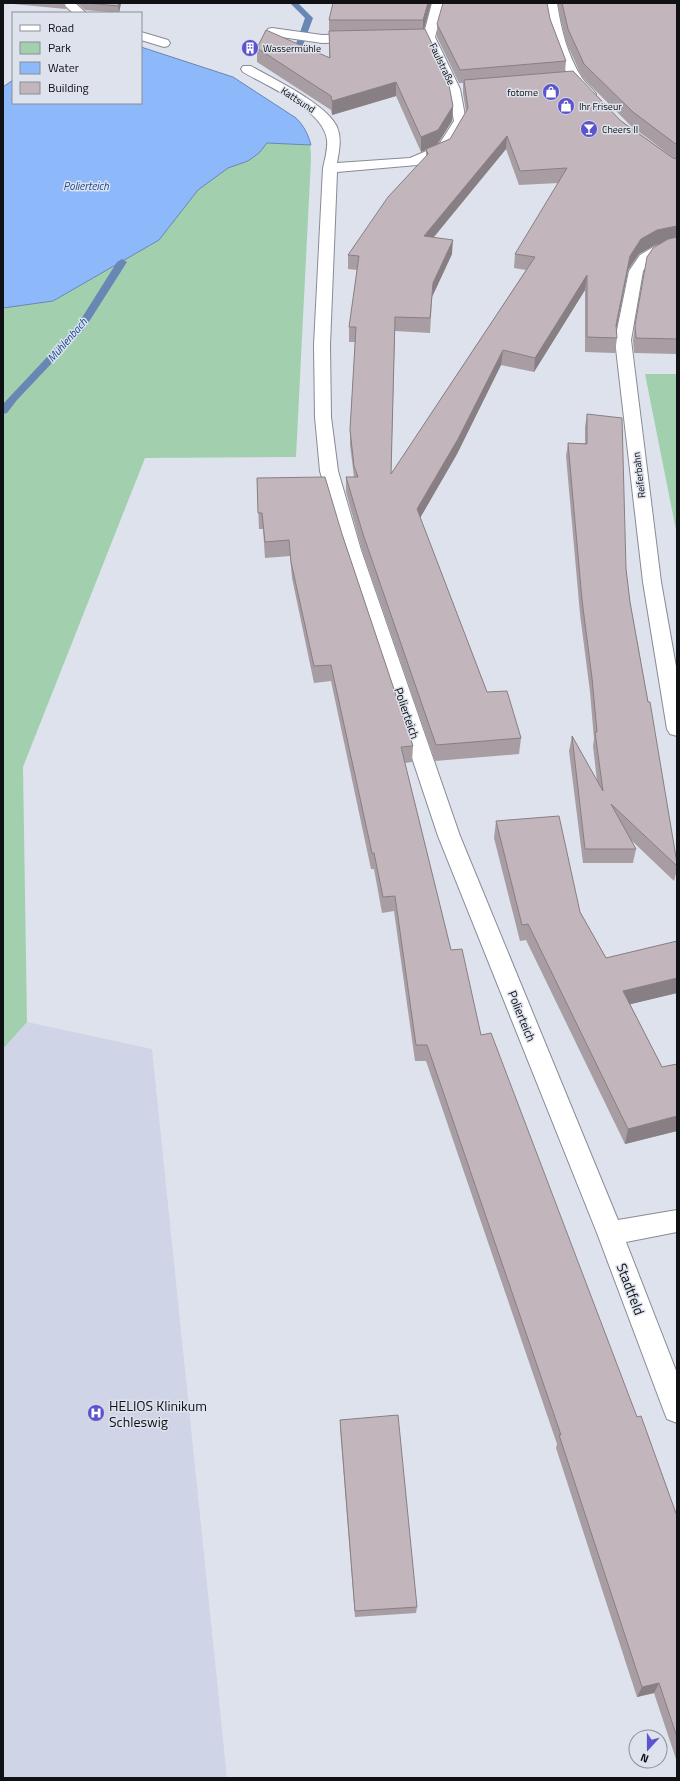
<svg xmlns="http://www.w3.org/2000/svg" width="680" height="1781" font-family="'Titillium Web',sans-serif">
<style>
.built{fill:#cfd5e7}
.green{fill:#a2d0af}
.water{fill:#8db9fa;stroke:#6887b5}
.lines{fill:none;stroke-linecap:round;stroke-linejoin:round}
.stream{fill:#6887b5;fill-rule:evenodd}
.minor-casing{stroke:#878b95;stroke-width:2}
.minor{fill:#fff;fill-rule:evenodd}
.wall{fill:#a79da2;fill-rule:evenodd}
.shaded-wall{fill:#887f84}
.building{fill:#c2b6bc;stroke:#887f84;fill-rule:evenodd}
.labels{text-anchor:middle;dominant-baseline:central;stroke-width:3;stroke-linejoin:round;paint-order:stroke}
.far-poi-label{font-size:10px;fill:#101115;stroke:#dde2ed;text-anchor:start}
.far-street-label{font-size:10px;fill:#101115;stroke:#dde2ed}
.far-water-label{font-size:11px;font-style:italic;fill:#124993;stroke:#dde2ed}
.street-label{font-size:12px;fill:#101115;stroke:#dde2ed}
.near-street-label{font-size:14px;fill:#101115;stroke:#dde2ed}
.near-poi-label{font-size:14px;fill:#101115;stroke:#dde2ed;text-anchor:start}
</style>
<rect width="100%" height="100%" fill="#dde2ed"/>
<path class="built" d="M27,1022L152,1049L227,1778H3V1049Z"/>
<path class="green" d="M141,47L233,77L296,118C308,130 311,142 311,159L296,457L145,458L23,767L27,1022L3,1049V87L13,80V103H141Z
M645,374H677V535Z"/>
<path class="water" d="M141,47L233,77L296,118C304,126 308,134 311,145L267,143L259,153L248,161L228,168L198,190L159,240L53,301L3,308V87L13,80V103H141Z"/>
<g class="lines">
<path class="stream" d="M290,3H298L313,18L298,59L291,62L287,60L291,58L305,18Z
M122,259L127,262L85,328L17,400L7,413L3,414V404L78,324L117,262Z"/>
<g class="minor-casing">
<path id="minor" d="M62,3H75L86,13H73Z
M432,3H444L435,37L460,89L466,121L448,152L417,165L337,172L330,345L331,417L338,471L361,550L460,836L618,1220L677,1210V1232L626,1242L677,1373V1423L667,1419L663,1409L597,1233L438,836L343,550L320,471L315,417L314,345L323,168C325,159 328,149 327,140C324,110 267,86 243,72L241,69L243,66H251C273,79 327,104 337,127C342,139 339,151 337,163L410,158L438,146L454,121L448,89L423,37Z
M545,3H557C561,29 567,55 582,78C586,84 592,88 596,94L594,97H586C560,72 550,38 545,3Z
M272,28L322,35L358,34L362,35L364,38L362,41L358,42L322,43L268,35L266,32L268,29Z
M141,32L168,40L170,43L168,46L164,47L141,40Z
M677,241V249L665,252L650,261L643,271L631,340L661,582L677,672V736L670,734L667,729L643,582L615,340L629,271L640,255L655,246Z"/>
</g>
<use href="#minor" class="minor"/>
</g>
<path class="wall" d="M3,3H65L66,9Z
M77,3H121L119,13L85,10Z
M431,3L424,29L453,106L452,121L437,144L450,139L466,112L463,93V83H459L437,37V24L550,19L566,61L565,72L621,121L674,158L631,126L582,77L566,42L557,3H677V354L634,353L633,340L635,325L661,243L655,245L639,254L628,270L616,328L617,338L615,353L585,352V290L534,372L501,365L457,454L420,518L487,692L521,738L519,754L435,761L362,550L346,492V477H354L350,445V430L355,342H349V327L357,270L348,269V255L426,157V149L421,152L396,96L332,115L331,110L257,62V48L329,57V20ZM506,149L519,185L559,183L515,254L514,268L526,270L391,474L395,331L430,333L432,297L452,254L434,237Z
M587,414L626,569L630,602L677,863V870L674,881L630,839L636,849L633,863H583L569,751L572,736L597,781L593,746L594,739L590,692L580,614L566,456L568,443H585V427Z
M257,478L342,534L413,746L412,762L405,763L451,950L481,1035L677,1516V1762L654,1693L637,1697L556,1448L557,1444L426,1061H415L394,911L382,913L374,869H371L331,681L314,683L292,578L290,556L265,558L263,529H259Z
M496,821L580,912L606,958L677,941V993L630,1004L662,1067L677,1064V1131L625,1144L526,940L520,941L494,838Z
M340,1420L417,1607L416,1613L355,1617L340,1427Z"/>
<path class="shaded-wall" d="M119,3H121L119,13L118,6Z
M428,3H431L423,33V20Z
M396,82V96L332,115V101Z
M453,106L452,121L437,145L421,152V137Z
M507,136L506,149L423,250L424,236Z
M677,226V240L655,245L639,254L628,270L614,340L616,325L630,256L641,239L657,230Z
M453,240L452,254L432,297L430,333L433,283Z
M587,275L585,290L534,372L535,358Z
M503,350L501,365L457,454L416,525L417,509Z
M677,978V993L619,1007L623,991Z
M677,1116V1131L625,1144L628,1129Z
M659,1683L654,1693L637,1697L642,1687Z"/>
<path class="building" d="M87,3H119L118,6Z
M333,3H428L423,20H329Z
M443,3H547L550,19L566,61L460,70L437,24Z
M562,3H677V145L633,112L584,64L568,29Z
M425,29L447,75L453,106L438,130L421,137L396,82L332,101L331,96L257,48L266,30L330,58L329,31Z
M573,71L621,121L673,158L677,159V226L657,230L641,239L630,256L616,325L617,338L587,337V275L535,358L503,350L458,439L417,509L487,692L507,691L521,738L436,745L363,534L346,477H358L354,466L350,430L356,327H349L359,256L348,255L388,197L428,154L426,149L450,139L468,108L464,80ZM507,136L520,171L567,168L515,254L535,257L391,474L395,317L430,318L433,283L453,240L424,236Z
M677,237V339L636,338L635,325L647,257L653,248L668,239Z
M587,414L622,418L626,569L630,602L648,702H650L677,863V866L611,804L636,849H585L572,736L603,791L595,732H597L592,678L582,600L568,443L587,444Z
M325,477L342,534L413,746L401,747L451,950L462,949L481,1035L491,1033L637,1417L641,1416L677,1516V1737L659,1683L642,1687L559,1435H561L427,1045H416L395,896L383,897L374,853H372L331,665L314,666L291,562L289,540L265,542L262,513H258L257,478Z
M559,816L580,912L606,958L677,941V978L623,991L662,1067L677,1064V1116L628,1129L528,924L522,925L496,821Z
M398,1415L417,1607L355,1611L340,1420Z"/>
<defs>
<g id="building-disc" transform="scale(0.9)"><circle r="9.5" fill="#5c54cc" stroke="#dde2ed"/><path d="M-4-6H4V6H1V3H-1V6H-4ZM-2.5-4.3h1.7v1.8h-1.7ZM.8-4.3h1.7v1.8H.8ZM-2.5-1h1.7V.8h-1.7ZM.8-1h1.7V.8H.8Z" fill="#fff"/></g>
<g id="shop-disc" transform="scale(0.9)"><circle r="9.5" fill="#5c54cc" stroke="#dde2ed"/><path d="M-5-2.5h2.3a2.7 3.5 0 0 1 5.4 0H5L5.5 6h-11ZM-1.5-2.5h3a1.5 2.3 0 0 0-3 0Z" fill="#fff"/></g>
<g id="bar-disc" transform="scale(0.9)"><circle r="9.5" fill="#5c54cc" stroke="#dde2ed"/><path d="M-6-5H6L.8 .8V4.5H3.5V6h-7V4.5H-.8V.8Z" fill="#fff"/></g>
<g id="hospital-disc" transform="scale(0.9)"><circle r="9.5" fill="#5c54cc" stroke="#dde2ed"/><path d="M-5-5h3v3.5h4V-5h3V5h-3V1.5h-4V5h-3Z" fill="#fff"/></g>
</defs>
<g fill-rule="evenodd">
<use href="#building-disc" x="250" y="48"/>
<use href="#shop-disc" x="551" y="92"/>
<use href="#shop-disc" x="566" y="106"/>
<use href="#bar-disc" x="589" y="129"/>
<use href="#hospital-disc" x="96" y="1413"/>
</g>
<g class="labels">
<g class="far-poi-label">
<text x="263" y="48">Wassermühle</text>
<text x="538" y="92" text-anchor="end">fotome</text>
<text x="579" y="106">Ihr Friseur</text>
<text x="602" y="129">Cheers II</text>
</g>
<g class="far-street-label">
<text transform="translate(442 64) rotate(64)">Faulstraße</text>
<text transform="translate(298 100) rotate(33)">Kattsund</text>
<text transform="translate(639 475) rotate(-97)">Reiferbahn</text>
</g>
<g class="far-water-label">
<text x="86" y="186">Polierteich</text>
<text transform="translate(67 340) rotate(-49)">Mühlenbach</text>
</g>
<g class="street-label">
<text transform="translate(407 713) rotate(71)">Polierteich</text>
<text transform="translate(522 1016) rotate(68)">Polierteich</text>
</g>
<g class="near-street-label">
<text transform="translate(631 1289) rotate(69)">Stadtfeld</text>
</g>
<g class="near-poi-label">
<text x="109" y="1405">HELIOS Klinikum<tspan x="109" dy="16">Schleswig</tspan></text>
</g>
</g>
<rect width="680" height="1781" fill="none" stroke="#101115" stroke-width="8"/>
<rect x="12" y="12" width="130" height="92" fill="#dde2ed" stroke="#8b8e97"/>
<rect x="20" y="25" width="20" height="6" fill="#ffffff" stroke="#8b8e97"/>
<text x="48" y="32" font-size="12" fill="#101115">Road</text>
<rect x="20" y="42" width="20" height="12" fill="#a2d0af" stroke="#8b8e97"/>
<text x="48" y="52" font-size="12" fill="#101115">Park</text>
<rect x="20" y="62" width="20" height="12" fill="#8db9fa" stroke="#8b8e97"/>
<text x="48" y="72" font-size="12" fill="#101115">Water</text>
<rect x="20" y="82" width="20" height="12" fill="#c2b6bc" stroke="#8b8e97"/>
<text x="48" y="92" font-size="12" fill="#101115">Building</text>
<g transform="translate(648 1749) rotate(201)"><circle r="19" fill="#dde2ed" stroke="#8b8e97"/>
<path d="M0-3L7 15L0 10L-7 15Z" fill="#5c54cc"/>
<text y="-6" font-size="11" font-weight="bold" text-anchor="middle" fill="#101115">N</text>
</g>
</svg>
